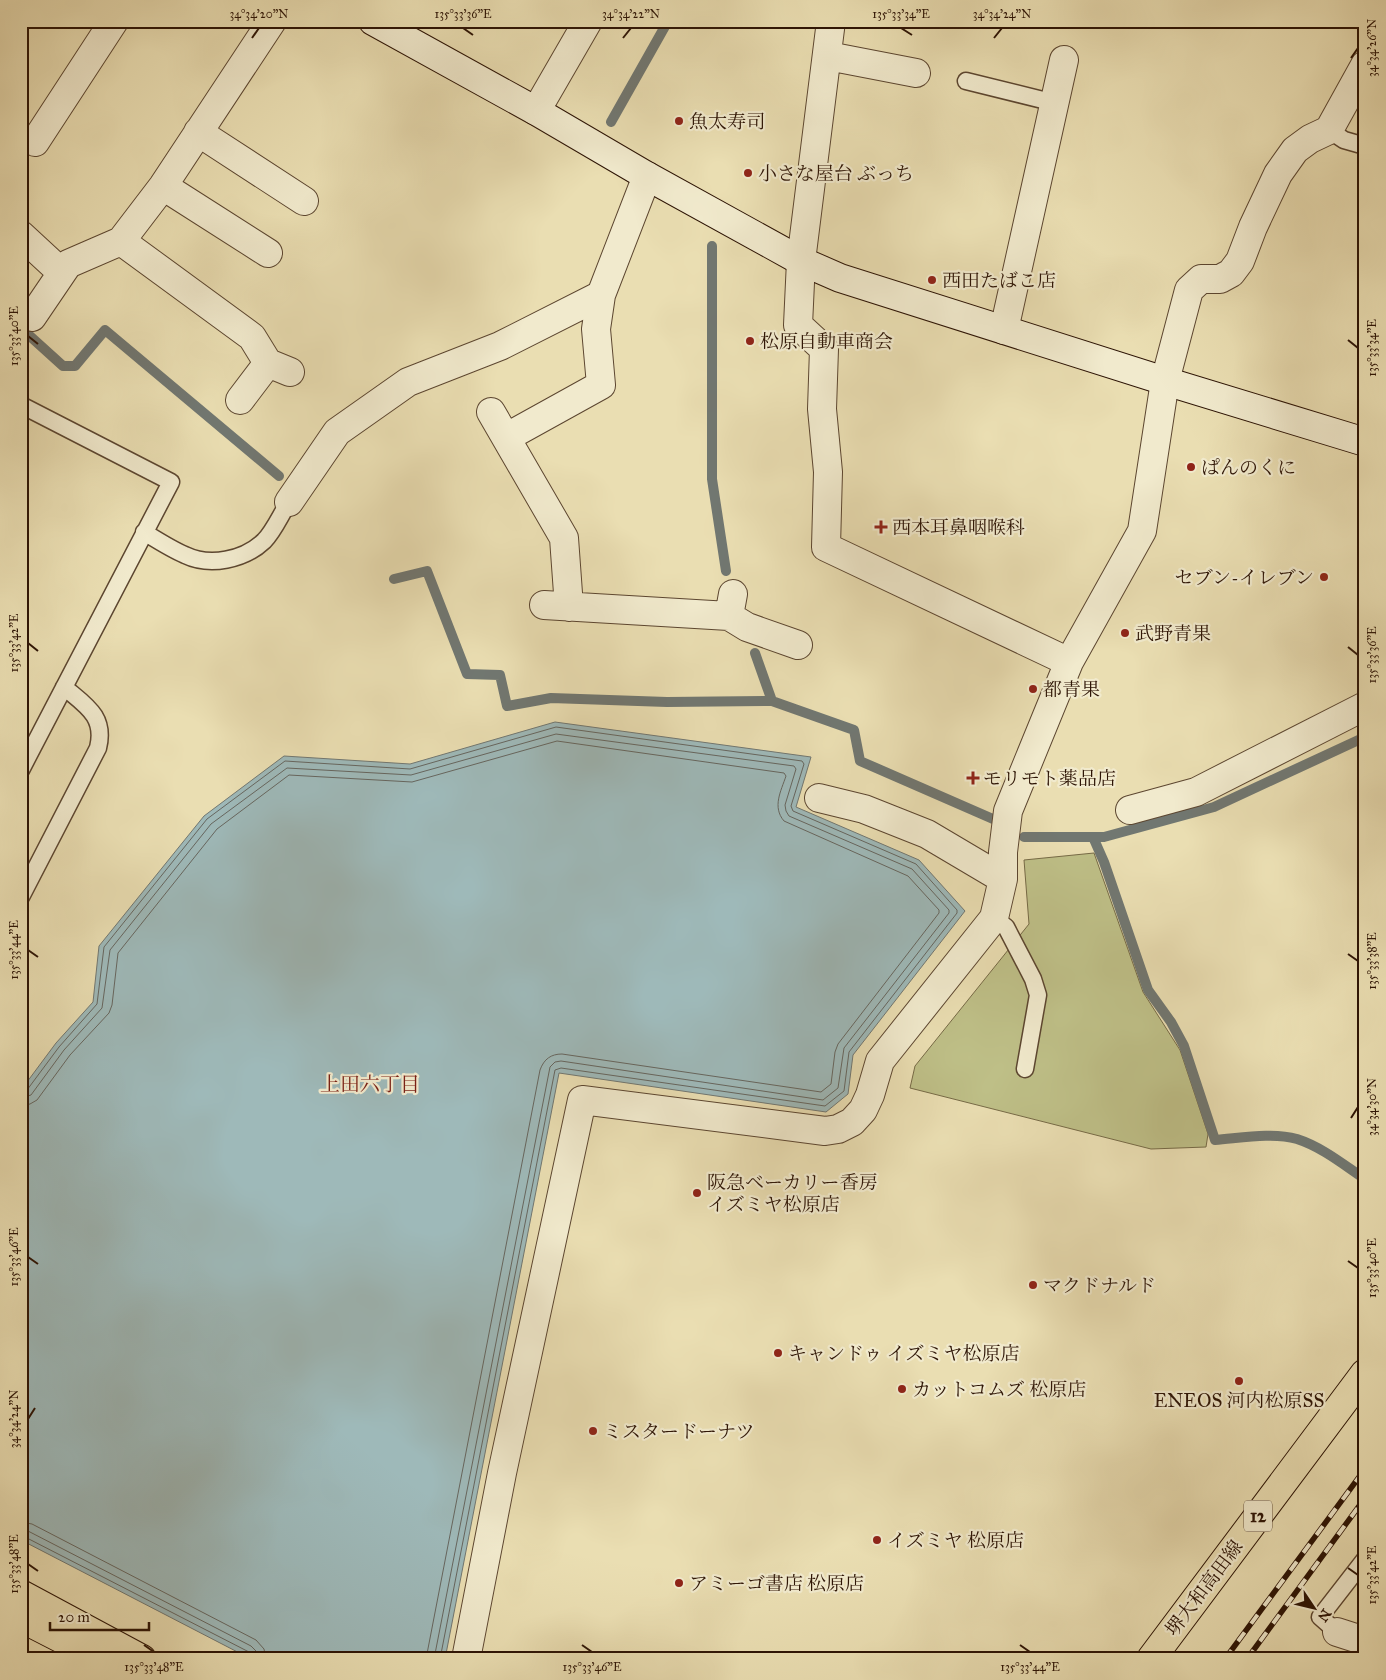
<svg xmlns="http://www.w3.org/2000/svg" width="1386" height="1680" font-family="'IM FELL Great Primer','Noto Serif JP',serif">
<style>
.green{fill:#bebf87;stroke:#766a46}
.water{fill:#9eb9b9;stroke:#717771}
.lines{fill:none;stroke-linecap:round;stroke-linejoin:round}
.shore{stroke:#66665f;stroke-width:1}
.stream{stroke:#717771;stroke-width:10}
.lane-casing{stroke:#5c4630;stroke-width:19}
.street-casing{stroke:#5c4630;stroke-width:30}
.secondary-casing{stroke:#2d1405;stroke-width:30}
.primary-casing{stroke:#2d1405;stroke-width:30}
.path{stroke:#2d1405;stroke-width:3;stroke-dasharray:4 2.5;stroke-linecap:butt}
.lane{stroke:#f1eacd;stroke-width:16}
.street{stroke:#f1eacd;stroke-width:28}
.secondary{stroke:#f1eacd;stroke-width:28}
.primary{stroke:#eadeb2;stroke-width:28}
.rail-casing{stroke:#2d1405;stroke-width:5.5}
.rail{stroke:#f1eacd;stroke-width:4;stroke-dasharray:11;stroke-linecap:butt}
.ticks{fill:none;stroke:#2d1405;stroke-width:2}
.poi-dot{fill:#8f2418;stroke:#f1eacd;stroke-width:2}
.labels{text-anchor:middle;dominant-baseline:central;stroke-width:4.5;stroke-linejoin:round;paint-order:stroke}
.shield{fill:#f1eacd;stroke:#685441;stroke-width:1}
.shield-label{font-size:18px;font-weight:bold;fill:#2d1405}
.poi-label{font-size:19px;fill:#2d1405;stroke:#f1eacd;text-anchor:start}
.street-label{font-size:19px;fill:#2d1405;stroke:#f1eacd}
.neighbourhood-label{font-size:20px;fill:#7a1f14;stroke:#f1eacd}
.neatline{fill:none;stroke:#2d1405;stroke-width:2}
.ticks-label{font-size:12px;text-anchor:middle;fill:#2d1405}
</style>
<rect width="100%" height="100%" fill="#eadeb2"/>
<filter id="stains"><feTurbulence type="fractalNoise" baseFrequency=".004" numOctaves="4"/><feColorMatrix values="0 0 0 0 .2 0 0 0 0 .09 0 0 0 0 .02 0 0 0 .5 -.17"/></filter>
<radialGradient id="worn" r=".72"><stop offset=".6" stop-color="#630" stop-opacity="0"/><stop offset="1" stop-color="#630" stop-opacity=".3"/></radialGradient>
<path class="green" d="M1094,853L1143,992L1180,1050L1208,1134L1206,1147L1151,1149L910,1088L915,1066L1029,924L1024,860Z"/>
<path class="water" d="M555,722L811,757L796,807L919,860L965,911L853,1055L848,1094L826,1112L559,1073L445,1659H251L21,1540V1090L56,1043L93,1002L99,946L204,816L284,756L410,764Z"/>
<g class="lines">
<path class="shore" d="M21,1092L27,1090L59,1047L97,1004L104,947L207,819L285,761L410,769L556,727L802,761L804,764L791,806L793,811L916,864L957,910V913L849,1052L844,1091L825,1106L561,1068L555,1070L440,1659
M21,1098L31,1095L64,1050L102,1008L110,950L211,824L287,768L411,775L556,734L794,766L796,769L785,805L786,811L789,816L912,869L949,910V913L844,1048L838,1088L823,1100L561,1061L555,1062L550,1067L434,1659
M21,1106L30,1104L37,1100L70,1055L109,1013L112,1005L118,953L217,829L289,775L412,782L557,741L784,773L786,776C781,791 772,807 784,821L908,876L939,910V913L838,1044L835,1052L831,1084L821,1092L562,1054C551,1054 544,1059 540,1070L426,1659
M21,1522L32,1524L256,1640L264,1649L266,1659
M21,1530L28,1531L251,1646L257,1652L258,1659
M21,1536L25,1537L249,1652L251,1655L252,1659"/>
<path class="stream" d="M611,122L668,21
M712,246V479L726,571
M21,328L63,366H75L105,330L279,476
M394,579L427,571L467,674L500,675L507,706L551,698L667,702L772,701
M755,653L772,701L854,730L860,761L993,819
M1024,837H1093L1104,862L1148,990L1171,1022L1184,1046L1215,1140C1241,1138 1272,1132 1297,1139C1322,1147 1344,1165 1365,1179
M1093,837H1104L1214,807L1365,737"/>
<g class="lane-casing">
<path id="lane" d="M966,81L1055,103
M1329,130L1344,140L1365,146
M21,405L171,482L21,770
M144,532C157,540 171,549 185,555C210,567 244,560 264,541C274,531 281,514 289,502
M21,897L98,748C106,716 85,705 64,687
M994,918L1006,927L1033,979L1038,995L1025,1069
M1337,1632L1320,1617L1365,1559"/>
</g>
<g class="street-casing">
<path id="street" d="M831,21L801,261L798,325L824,349L822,409L828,472L826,547L1069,662
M828,56L916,73
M536,111L588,21
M198,132L304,201
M35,142L114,21
M163,186L268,253
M21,235L61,272
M121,241L252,337L268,363L240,400
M32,317L68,264L121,241L163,186L272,21
M1004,330L1064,60
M268,363L290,372
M491,412L564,538L569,607
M507,437L601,385L596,329L601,295
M289,502L337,432L408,382L500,346L601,295L647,176
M733,594L729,616L747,627L798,645
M544,605L729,616
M819,798L864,809L927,834L1003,879
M1130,810L1196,792L1365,706
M1337,1632L1365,1641
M466,1659L502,1473L582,1100L825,1131L838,1129L852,1122L863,1110L870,1095L880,1061L994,918L1003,879V852L1008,811L1069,662L1142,531L1165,381L1189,290L1201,279H1220L1231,273L1240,261L1253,227L1278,174L1295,150L1310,139L1329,130L1365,65"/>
</g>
<g class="secondary-casing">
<path id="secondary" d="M373,21L536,111L647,176L801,261L840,278L1165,381L1365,442"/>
</g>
<g class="primary-casing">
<path id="primary" d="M21,1594L142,1659
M21,1618L101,1659
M1151,1659L1365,1373"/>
</g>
<path class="path" d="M334,21L344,27"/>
<use href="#lane" class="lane"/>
<use href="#street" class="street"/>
<use href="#secondary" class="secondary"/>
<use href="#primary" class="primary"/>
<g class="rail-casing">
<path id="rail" d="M1225,1659L1365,1469
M1247,1659L1365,1498"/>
</g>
<use href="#rail" class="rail"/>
</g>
<path class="ticks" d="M463,28L473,35M901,28L912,35M252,38L259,28M623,38L631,28M994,38L1002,28M1351,58L1358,48M28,336L38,344M1348,340L1358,348M28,643L38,651M1348,647L1358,655M28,950L38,957M1348,954L1358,961M1351,1118L1358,1107M28,1257L38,1264M1348,1261L1358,1268M28,1419L35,1408M28,1564L38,1571M1348,1568L1358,1575M144,1645L154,1652M582,1645L592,1652M1020,1645L1030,1652"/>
<g class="poi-dot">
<circle cx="679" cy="121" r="5"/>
<circle cx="748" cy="173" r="5"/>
<circle cx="932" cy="280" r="5"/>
<circle cx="750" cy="341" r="5"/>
<circle cx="1191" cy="467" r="5"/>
<path d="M878.5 519.5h5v5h5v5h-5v5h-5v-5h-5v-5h5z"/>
<circle cx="1324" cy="577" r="5"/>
<circle cx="1125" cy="633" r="5"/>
<circle cx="1033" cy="689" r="5"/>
<path d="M970.5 770.5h5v5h5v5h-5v5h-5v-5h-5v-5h5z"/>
<circle cx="697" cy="1193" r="5"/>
<circle cx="1033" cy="1285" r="5"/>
<circle cx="778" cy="1353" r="5"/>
<circle cx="1239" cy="1381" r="5"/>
<circle cx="902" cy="1389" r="5"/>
<circle cx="593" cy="1431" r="5"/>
<circle cx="877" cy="1540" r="5"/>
<circle cx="679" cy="1583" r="5"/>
</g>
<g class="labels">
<rect class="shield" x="1244" y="1500.5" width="28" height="31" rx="4"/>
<g class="shield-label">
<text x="1258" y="1516">12</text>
</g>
<g class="poi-label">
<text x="689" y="121">魚太寿司</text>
<text x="758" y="173">小さな屋台 ぶっち</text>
<text x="942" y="280">西田たばこ店</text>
<text x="760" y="341">松原自動車商会</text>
<text x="1201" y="467">ぱんのくに</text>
<text x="892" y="527">西本耳鼻咽喉科</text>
<text x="1314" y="577" text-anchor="end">セブン-イレブン</text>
<text x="1135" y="633">武野青果</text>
<text x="1043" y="689">都青果</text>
<text x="983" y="778">モリモト薬品店</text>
<text x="707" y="1182">阪急ベーカリー香房<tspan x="707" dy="22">イズミヤ松原店</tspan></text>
<text x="1043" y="1285">マクドナルド</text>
<text x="788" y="1353">キャンドゥ イズミヤ松原店</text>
<text x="912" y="1389">カットコムズ 松原店</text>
<text x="1239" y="1400" text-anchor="middle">ENEOS 河内松原SS</text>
<text x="603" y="1431">ミスタードーナツ</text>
<text x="887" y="1540">イズミヤ 松原店</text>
<text x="689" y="1583">アミーゴ書店 松原店</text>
</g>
<g class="street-label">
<text transform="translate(1204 1588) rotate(-53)">堺大和高田線</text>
</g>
<g class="neighbourhood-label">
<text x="370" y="1084">上田六丁目</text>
</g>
</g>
<rect width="1386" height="1680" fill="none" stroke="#eadeb2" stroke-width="55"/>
<g transform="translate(1314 1608) rotate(125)" stroke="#f1eacd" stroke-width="4" paint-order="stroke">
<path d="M0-4L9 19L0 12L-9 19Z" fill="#2d1405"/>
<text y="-8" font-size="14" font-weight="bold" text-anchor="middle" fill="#2d1405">N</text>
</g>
<path d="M50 1622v8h99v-8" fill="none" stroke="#2d1405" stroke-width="2.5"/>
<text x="58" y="1622" font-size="15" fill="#2d1405" stroke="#f1eacd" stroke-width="4" paint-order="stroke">20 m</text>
<rect x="28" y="28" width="1330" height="1624" class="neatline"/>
<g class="ticks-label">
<text x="259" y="18">34°34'20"N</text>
<text x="463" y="18">135°33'36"E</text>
<text x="631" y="18">34°34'22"N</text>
<text x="901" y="18">135°33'34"E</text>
<text x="1002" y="18">34°34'24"N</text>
<text transform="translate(1372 48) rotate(-90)" y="4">34°34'26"N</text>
<text transform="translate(14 336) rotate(-90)" y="4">135°33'40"E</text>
<text transform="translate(1372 348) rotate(-90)" y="4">135°33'34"E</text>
<text transform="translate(14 643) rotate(-90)" y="4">135°33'42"E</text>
<text transform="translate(1372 655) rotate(-90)" y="4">135°33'36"E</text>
<text transform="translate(14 950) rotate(-90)" y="4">135°33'44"E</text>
<text transform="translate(1372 961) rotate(-90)" y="4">135°33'38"E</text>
<text transform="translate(1372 1107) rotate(-90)" y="4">34°34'30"N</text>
<text transform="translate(14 1257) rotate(-90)" y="4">135°33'46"E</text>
<text transform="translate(1372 1268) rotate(-90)" y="4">135°33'40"E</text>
<text transform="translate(14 1419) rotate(-90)" y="4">34°34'24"N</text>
<text transform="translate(14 1564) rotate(-90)" y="4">135°33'48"E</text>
<text transform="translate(1372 1575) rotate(-90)" y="4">135°33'42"E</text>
<text x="154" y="1671">135°33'48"E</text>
<text x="592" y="1671">135°33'46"E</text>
<text x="1030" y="1671">135°33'44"E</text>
</g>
<rect width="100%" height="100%" filter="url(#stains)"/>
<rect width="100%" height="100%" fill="url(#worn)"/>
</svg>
